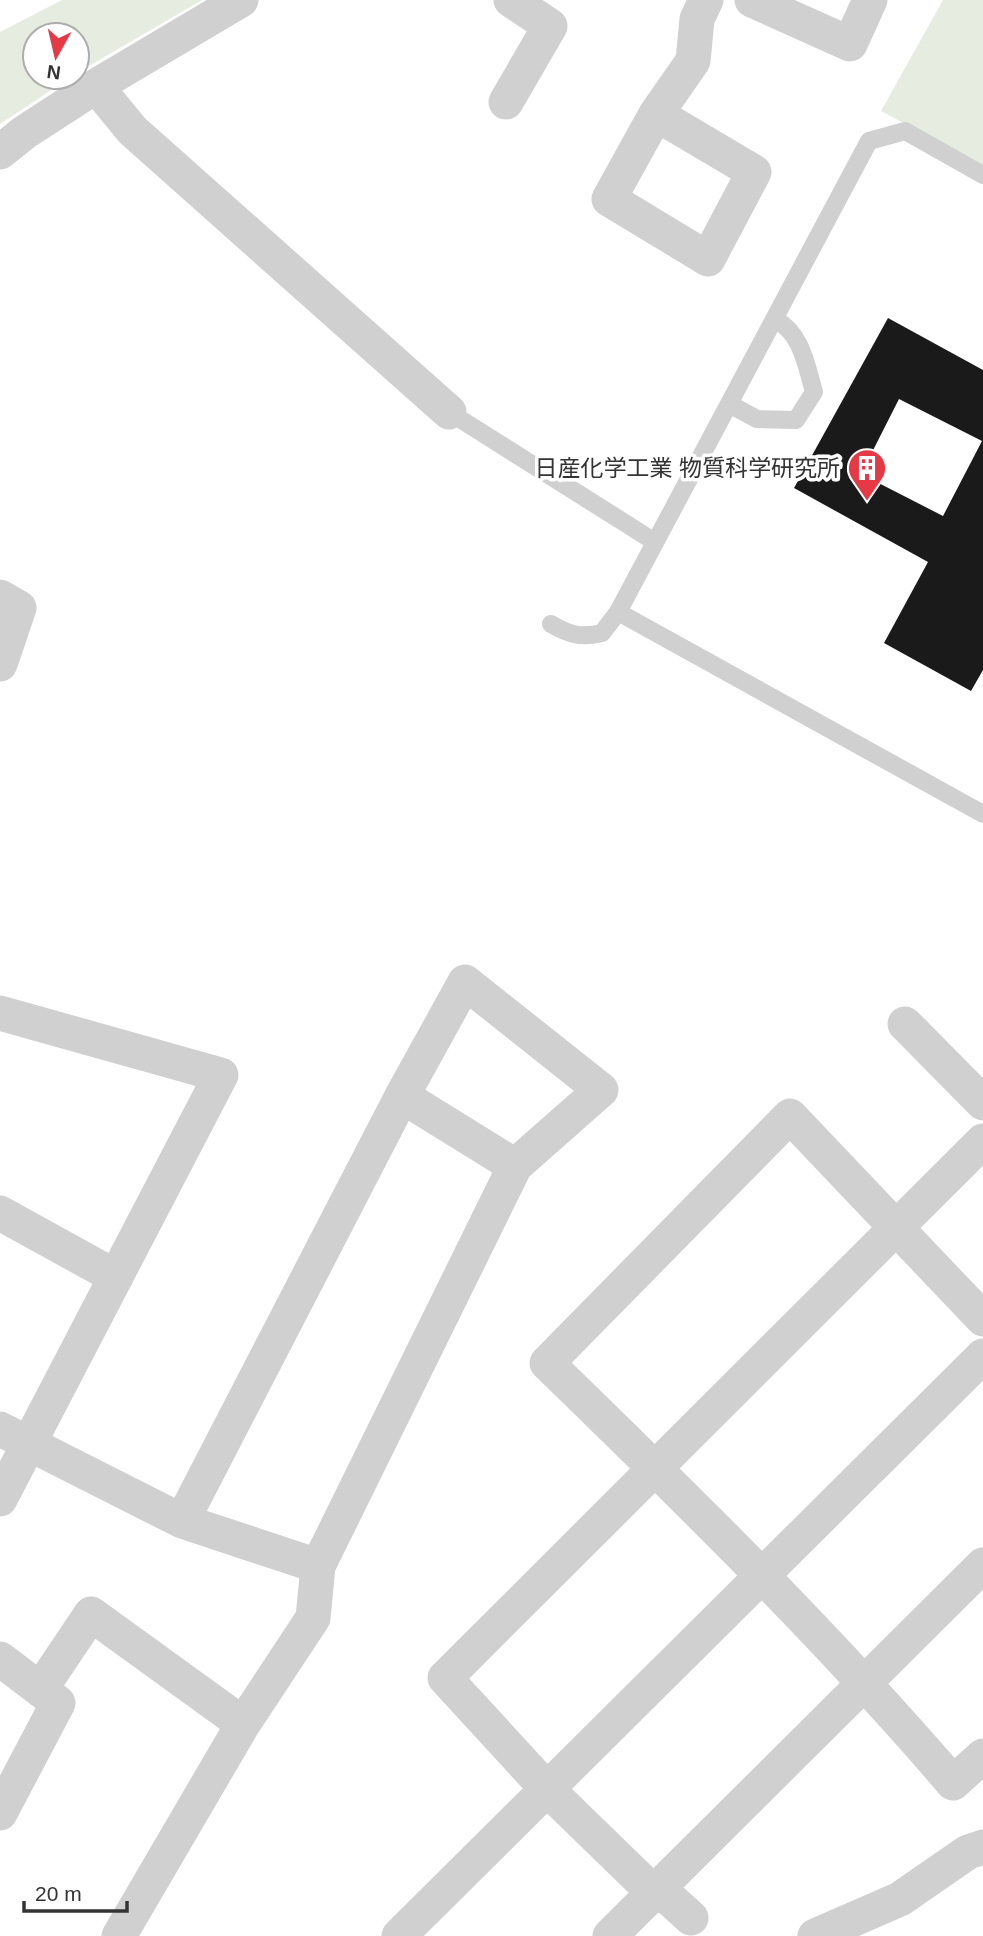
<svg xmlns="http://www.w3.org/2000/svg" width="983" height="1936" font-family="Helvetica,'Noto Sans JP',sans-serif">
<style>
.green{fill:#e6ecdf}
.building{fill:#1a1a1a;fill-rule:evenodd}
.lines{fill:none;stroke-linecap:round;stroke-linejoin:round}
.lane{stroke:#d0d0d0;stroke-width:18}
.street{stroke:#d0d0d0;stroke-width:35}
.labels{text-anchor:middle;dominant-baseline:central;stroke-width:7;stroke-linejoin:round;paint-order:stroke}
.poi-label{font-size:23px;fill:#333;stroke:#fff;text-anchor:end}
</style>
<rect width="100%" height="100%" fill="#fff"/>
<path class="green" d="M62,0H202L77,73V35H35V77H71L0,124V32Z
M943,0H983V165L881,111Z"/>
<path class="building" d="M888,318L983,370V670L971,691L884,643L928,562L794,488ZM899,399L982,441L943,516L861,474Z"/>
<g class="lines">
<path class="lane" d="M729,404L757,419L796,420L814,392C806,364 802,334 775,319
M449,412L655,542
M618,612L983,814
M551,624C570,635 581,638 602,633L618,612L869,141L905,131L983,175"/>
<path class="street" d="M752,0L850,44L870,0
M96,86L132,130L449,412
M506,102L550,26L511,0
M656,114L754,172L708,259L609,199L656,114L693,61L697,19L706,0
M0,152L25,132L96,86L241,0
M0,597L19,608L0,664
M0,1013L221,1075L0,1499
M905,1024L983,1103
M402,1096L465,982L601,1090L515,1166
M0,1213L116,1277
M983,1319L790,1116L547,1363C687,1499 826,1635 953,1783L983,1756
M0,1429L182,1521
M0,1659L58,1703L0,1813
M42,1687L91,1614L243,1724L119,1936
M243,1724L313,1618L318,1566L515,1166L402,1096L182,1521L318,1566
M691,1918L668,1897L654,1893L547,1789L445,1678L983,1141
M399,1936L983,1356
M610,1936L983,1565
M815,1936L900,1899L968,1852L983,1847"/>
</g>
<defs>
<g id="building-pin" transform="scale(2.0125)"><path d="M0 17L-7.5 6A9.5 9.5 0 1 1 7.5 6Z" fill="#e63946" stroke="#fff"/><path d="M-4-6H4V6H1V3H-1V6H-4ZM-2.5-4.3h1.7v1.8h-1.7ZM.8-4.3h1.7v1.8H.8ZM-2.5-1h1.7V.8h-1.7ZM.8-1h1.7V.8H.8Z" fill="#fff"/></g>
</defs>
<g fill-rule="evenodd">
<use href="#building-pin" x="867" y="468"/>
</g>
<g class="labels">
<g class="poi-label">
<text x="840" y="468">日産化学工業 物質科学研究所</text>
</g>
</g>
<g transform="translate(56 56) rotate(188)"><circle r="33" fill="#ffffff" stroke="#adadad" stroke-width="2"/>
<path d="M0-5L12 26L0 18L-12 26Z" fill="#e63946"/>
<text y="-10" font-size="19" font-weight="bold" text-anchor="middle" fill="#333333">N</text>
</g>
<path d="M24 1901v10h103v-10" fill="none" stroke="#333333" stroke-width="3.5"/>
<text x="35" y="1901" font-size="21" fill="#333333" stroke="#ffffff" stroke-width="5" paint-order="stroke">20 m</text>
</svg>
